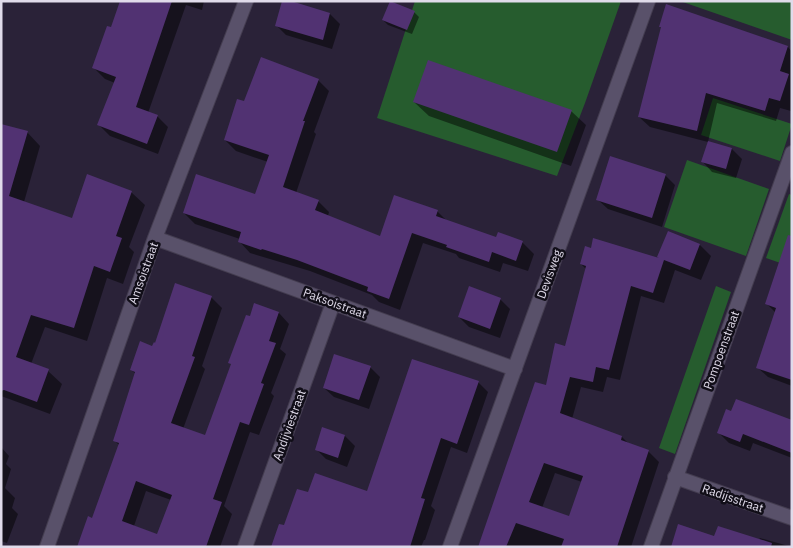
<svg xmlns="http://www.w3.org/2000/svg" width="793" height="548" font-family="'IBM Plex Sans',sans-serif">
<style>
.green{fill:#265c2e}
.shadow{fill:#0007;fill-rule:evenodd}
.building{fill:#513272;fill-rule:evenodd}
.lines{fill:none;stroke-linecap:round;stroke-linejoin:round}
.minor-casing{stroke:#443d50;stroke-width:16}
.minor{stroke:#59516a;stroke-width:14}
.labels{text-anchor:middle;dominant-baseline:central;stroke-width:5;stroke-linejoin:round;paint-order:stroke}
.street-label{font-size:12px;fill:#e0dbea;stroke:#110e18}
</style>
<rect width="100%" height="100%" fill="#2a2238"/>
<path class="green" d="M415,1H621L585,103L557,176L377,118Z
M680,1H792V40Z
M713,98L792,124L780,161L701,135Z
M687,160L769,189L746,256L664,227Z
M789,194L792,195V267L766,258Z
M716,286L731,292L675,454L659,448Z"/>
<path class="shadow" d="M121,1H204L202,10L186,5L148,113L157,116L168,127L158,154L110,136L99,125L115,83L105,79L94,68L111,29Z
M287,1L330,14L340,24L332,49L286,35L276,25Z
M414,12L419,17L412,34L388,25L383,20Z
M660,26L788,47L792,52L791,111L780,108L776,121L717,103L708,142L650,127L639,117L662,28Z
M318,80L329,91L314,132L316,134L296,193L318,201L329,212L328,216L381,237L437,211L447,221L497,239L522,242L534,254L528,271L503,263L500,272L459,258L456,254L423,243L400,310L379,302L372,295L310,271L250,253L239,241L240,239L195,224L184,213L256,195L268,162L236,151L225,140L245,102Z
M414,102L571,111L586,125L571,166L429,116Z
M1,125L27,132L40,146L24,202L73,220L131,192L145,205L129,247L134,252L123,284L107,278L87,341L45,327L31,364L48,371L62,384L50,414L1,396Z
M708,142L732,149L742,159L736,178L712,172L703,162Z
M665,175L675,185L662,227L608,209L598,200Z
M668,233L700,245L711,256L701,280L675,270L664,303L641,296L620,380L607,377L603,392L581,387L572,419L622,437L629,444L648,451L659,462L631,547H478L547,387L566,347L586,269L581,264L662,260ZM555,473L582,482L570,517L542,508Z
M792,274V386L768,377L758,368L776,313L767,304Z
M211,297L222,308L202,366L205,369L183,429L206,437L255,305L279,313L289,324L280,349L286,354L271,393L274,396L259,435L250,432L224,506L232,514L220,547H78L93,519L119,445L114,440L136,374L131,370L156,344ZM146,491L171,500L158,535L134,526Z
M500,299L510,309L500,338L469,327L459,317Z
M370,367L380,377L369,409L334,397L324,388Z
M478,382L488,392L467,453L451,447L431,506L435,510L425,540H424L421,547H272L308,494L368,493Z
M792,422V458L753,443L750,451L729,443L719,433Z
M323,428L345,436L355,446L347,467L326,459L316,449Z
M1,447L9,456L6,464L11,469L5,488L15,498L12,508L18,514L7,543L1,541Z
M715,538L759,540L760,538L792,547H672Z"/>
<path class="building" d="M120,1H172L136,107L158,115L147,144L97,125L116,77L92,68L107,26L111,27Z
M282,1H291L330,13L323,40L275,26Z
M390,1L415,11L407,30L382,20Z
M666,4L788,46L780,71L789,74L780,101L769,98L765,111L706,93L697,131L638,117L661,27H659Z
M261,57L319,79L303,121H305L283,187L319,200L315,210L380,236L394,195L438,210L436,216L496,237L498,232L523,241L516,261L492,252L489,262L446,247L447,245L412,233L389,299L367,291L368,287L297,260L262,249L261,250L238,242L241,232L183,213L196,174L255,194L269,155L224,140L237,99L244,101Z
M428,60L572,110L557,152L413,102Z
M1,124L28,131L9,196L72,218L87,174L132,191L116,236L122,238L110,272L94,266L74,328L31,315L16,357L49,369L37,402L4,390L1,391Z
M708,141L732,148L726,169L701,162Z
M610,156L666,174L652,218L596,200Z
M668,231L700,244L690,270L664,260L653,293L631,286L609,370L596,367L593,382L570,377L560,413L622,436L621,440L649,450L617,547H561L564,539L516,523L506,547H478L535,382L546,385L555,343L565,346L586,266L580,264L585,246L591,248L593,238L659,258L657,257ZM544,463L583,476L569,516L529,502Z
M788,235L792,236V380L756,368L776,308L765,304Z
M175,283L212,296L192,356L195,357L171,423L205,435L231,364L228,363L246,315L250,316L254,303L279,312L269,341L276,343L261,383L264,384L249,425L240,422L213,499L222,502L206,547H77L88,516L92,518L119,443L113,441L135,372L130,370L140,341L152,346L154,342L155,343ZM136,481L172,495L157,534L122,521Z
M469,286L501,298L490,329L458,317Z
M334,354L371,366L359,400L323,388Z
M412,359L479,381L457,444L441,438L421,498L425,499L410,547H271L279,524L284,525L297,489L308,492L315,473L367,491Z
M736,399L792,420V453L743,434L740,442L717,433L726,409L731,411Z
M322,427L345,435L338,458L315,450Z
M678,524L714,536L718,526L772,543L771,547H671Z"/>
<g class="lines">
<g class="minor-casing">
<path id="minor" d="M155,238L515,369
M675,477L792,518
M47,547L155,238L246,1
M245,547L333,303
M450,547L648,1
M651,547L792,153"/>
</g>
<use href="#minor" class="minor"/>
</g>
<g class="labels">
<g class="street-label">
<text transform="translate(143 273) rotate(-70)">Amsoistraat</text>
<text transform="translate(549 274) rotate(-70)">Devisweg</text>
<text transform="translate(335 303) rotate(20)">Paksoistraat</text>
<text transform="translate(721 350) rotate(-70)">Pompoenstraat</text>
<text transform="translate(289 425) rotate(-70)">Andijviestraat</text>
<text transform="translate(733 498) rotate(19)">Radijsstraat</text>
</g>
</g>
<rect width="793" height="548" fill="none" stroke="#e0dbea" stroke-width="5"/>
</svg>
